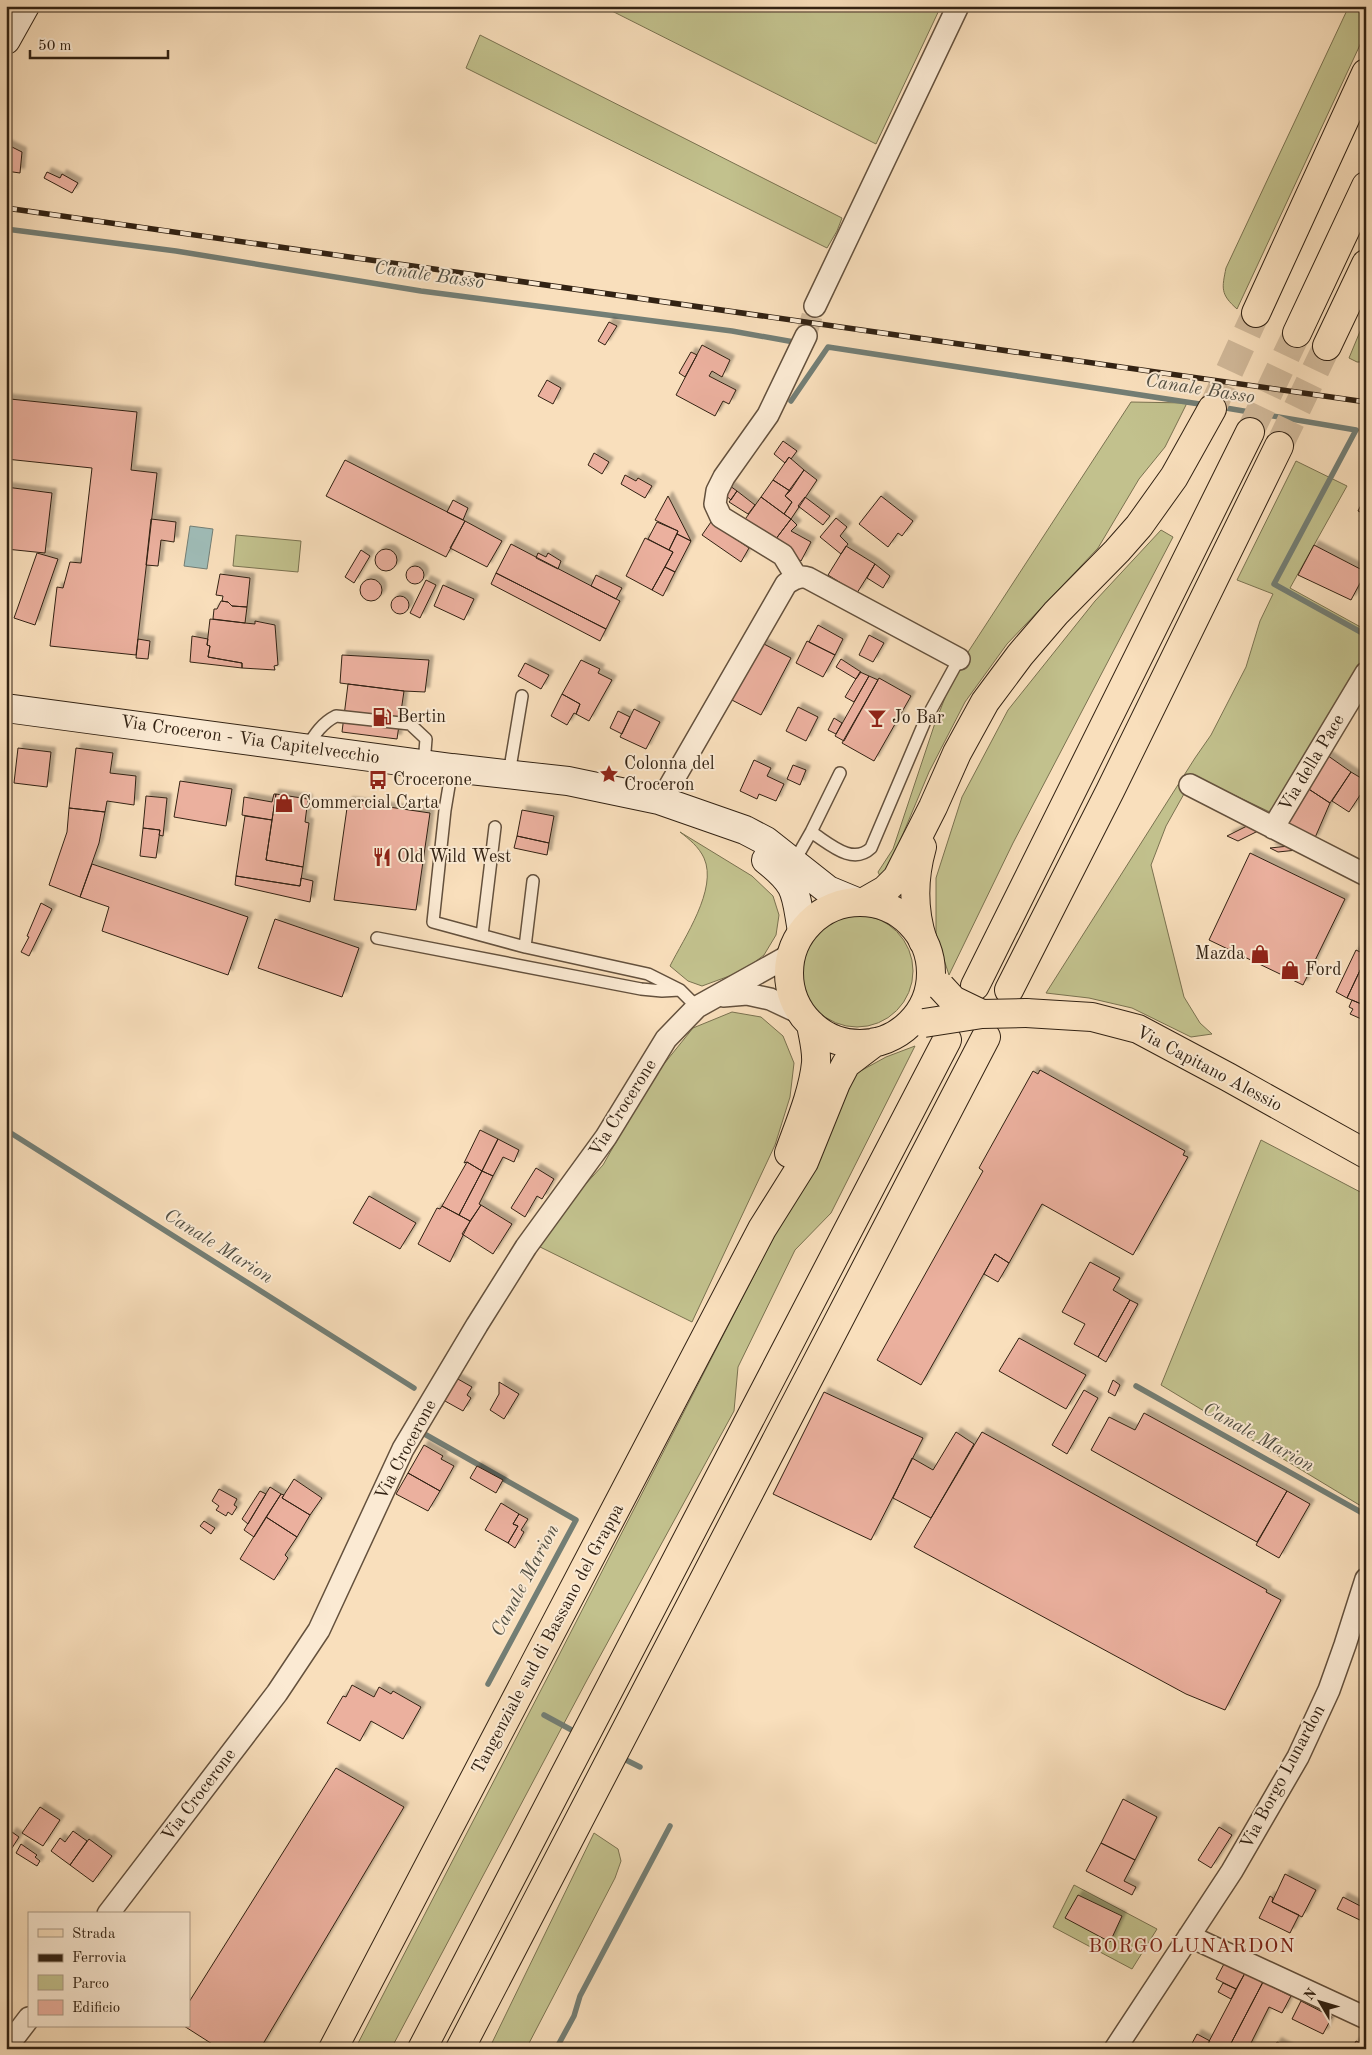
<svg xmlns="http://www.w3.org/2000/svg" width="1372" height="2055" font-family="'Old Standard TT',serif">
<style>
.green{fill:#c2c18d;stroke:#7a7250}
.water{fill:#9fbcb7;stroke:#737e75}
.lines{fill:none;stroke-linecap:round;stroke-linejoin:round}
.stream{stroke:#737e75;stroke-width:5.5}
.building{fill:#ebb09e;stroke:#322213;filter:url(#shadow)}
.street-tunnel{stroke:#d1b99a;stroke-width:21;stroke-dasharray:21 11;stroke-linecap:butt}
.highway-tunnel{stroke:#d1b99a;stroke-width:28;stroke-dasharray:28 14;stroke-linecap:butt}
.lane-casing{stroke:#64513d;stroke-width:14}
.street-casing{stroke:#64513d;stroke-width:24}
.secondary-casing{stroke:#322213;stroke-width:30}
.primary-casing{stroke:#322213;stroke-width:30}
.highway-casing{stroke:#322213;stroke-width:30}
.lane{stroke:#fbead3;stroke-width:11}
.street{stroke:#fbead3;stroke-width:21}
.secondary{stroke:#fbead3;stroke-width:28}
.primary{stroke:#f9dfbc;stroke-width:28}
.highway{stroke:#f9dfbc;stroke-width:28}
.rail-casing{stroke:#322213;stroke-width:5.5}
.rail{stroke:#fbead3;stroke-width:4;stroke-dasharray:11;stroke-linecap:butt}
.primary-bridge-casing{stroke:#322213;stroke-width:30;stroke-linecap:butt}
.primary-bridge{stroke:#f9dfbc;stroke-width:28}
.labels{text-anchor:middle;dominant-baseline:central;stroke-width:4;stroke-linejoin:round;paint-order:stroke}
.poi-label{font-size:18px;fill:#322213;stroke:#fbead3;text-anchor:start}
.street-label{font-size:18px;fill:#322213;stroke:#fbead3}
.water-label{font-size:19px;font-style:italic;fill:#535044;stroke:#fbead3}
.quarter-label{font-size:20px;letter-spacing:1px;fill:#7a1f14;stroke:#fbead3}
</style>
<defs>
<filter id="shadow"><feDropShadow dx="4.5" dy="-4.5" stdDeviation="1" flood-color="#0004"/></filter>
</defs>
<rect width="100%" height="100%" fill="#f9dfbc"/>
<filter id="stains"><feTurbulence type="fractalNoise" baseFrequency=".004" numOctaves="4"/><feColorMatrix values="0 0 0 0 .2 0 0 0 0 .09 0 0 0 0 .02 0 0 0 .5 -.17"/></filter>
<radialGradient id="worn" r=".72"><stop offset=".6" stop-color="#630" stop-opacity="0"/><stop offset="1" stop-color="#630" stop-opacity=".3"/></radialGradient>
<path class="green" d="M602,6H941L876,144Z
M1349,6H1366V32L1237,309C1220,294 1222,288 1226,268Z
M480,35L842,218L837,231L827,248L466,68Z
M1366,317V362H1357L1349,358Z
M1131,402L1187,403L1165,447L1139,479L1098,548L1007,644L965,702L929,772L889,867L880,876L878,872L893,849L934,726L955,672Z
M1296,461L1347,486L1290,588L1366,630V660L1324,724L1272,813L1194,776L1166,826L1151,865L1184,997L1200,1023L1212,1034L1191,1037L1132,1008L1089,998L1046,993L1195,758L1211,735L1246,667L1260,621L1273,594L1237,580Z
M1161,530L1173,537L1013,843L949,975L936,935V878L962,797L1008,710L1095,601Z
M236,535L301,541L298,572L233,566Z
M680,832L752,876L773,896L779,915L776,935L764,955L743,971L702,986L688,981L670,966C684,938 718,889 704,858C699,847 689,839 680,832Z
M801 971a56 56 0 1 1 112 0a56 56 0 1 1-112 0Z
M732,1012L761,1017L783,1036L794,1063L790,1097L775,1145L692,1322L532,1243L603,1165L651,1080L693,1028Z
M915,1046L831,1213L795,1250L738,1367L734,1411L587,1680L391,2049H355L556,1661L805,1176L855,1074L886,1057Z
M1261,1140L1366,1195V1509L1161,1385Z
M594,1833L618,1849L621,1861L615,1878L526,2049H489Z
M1074,1885L1157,1929L1132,1969L1053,1927Z"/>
<path class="water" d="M190,526L213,529L207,569L184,566Z"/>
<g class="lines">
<path class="stream" d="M6,229L176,251L421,291L732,331L794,342L793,346
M791,401L828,347L1206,405
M1220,407L1356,430L1274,584L1366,635
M6,1130L414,1388
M1136,1386L1366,1515
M423,1428L421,1432L576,1520L488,1684
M544,1715L579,1734
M620,1757L640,1767
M556,2049L574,2016L580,1996L670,1826"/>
</g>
<path class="building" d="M6,144L22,152L20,173L6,171Z
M47,172L60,178L62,174L78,183L72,193L44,178Z
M609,322L617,326L605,345L598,341Z
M702,345L730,360L722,377L712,371L709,376L736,390L729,404L723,401L715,416L676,395Z
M691,352L697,355L685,377L679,373Z
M547,380L561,388L553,404L538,396Z
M6,398L10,399L6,427Z
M10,399L137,412L131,470L157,473L136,655L50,646L57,587L63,588L70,562L81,563L92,468L6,459V427Z
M783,441L797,451L791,459L789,457L785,463L774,454Z
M594,453L609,462L602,474L588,465Z
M789,457L804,470L790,491L773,480Z
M345,460L465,521L446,557L326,496Z
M804,470L817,480L791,519L784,514L792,502L785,496Z
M625,475L636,481L638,478L652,486L645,498L621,484Z
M773,480L790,491L785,496L792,502L784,514L761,497Z
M730,486L737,491L731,500L724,494Z
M6,487L52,493L45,553L6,549Z
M737,491L755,505L748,514L729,502Z
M668,496L691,541L677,534L678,531L655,520Z
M881,496L913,521L902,536L898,533L888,547L859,524Z
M761,497L791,519L772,544L741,525Z
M805,497L830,516L823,525L798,506Z
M453,500L468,508L463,520L447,512Z
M1363,501L1366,503V515L1358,511Z
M836,518L847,527L840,536L848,544L841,554L820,537Z
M151,519L176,522L174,542L161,540L158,566L146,565Z
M791,519L797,525L791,531L811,542L801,561L772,544Z
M465,521L502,541L487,567L450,548Z
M657,522L678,531L669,550L648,539Z
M711,522L749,548L741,562L702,535Z
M677,534L691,541L675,572L665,567L673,552L669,550Z
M645,538L673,552L652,590L626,576Z
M511,544L620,601L606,629L496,573Z
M1314,545L1366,572L1351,600L1298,575Z
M846,546L875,564L857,593L828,575Z
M375 560a11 11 0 1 1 22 0a11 11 0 1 1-22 0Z
M361,550L370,556L354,583L345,577Z
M37,553L58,559L35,625L14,618Z
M538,553L546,557L548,553L561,561L558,569L536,558Z
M875,564L890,576L883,588L867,578Z
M406 575a9 9 0 1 1 18 0a9 9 0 1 1-18 0Z
M665,567L675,572L663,596L652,590Z
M496,573L606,629L600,641L491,584Z
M220,574L250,578L247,607L232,606L228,602L222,601L223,596L216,595Z
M596,575L622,588L616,599L591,586Z
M360 590a11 11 0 1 1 22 0a11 11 0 1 1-22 0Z
M426,580L436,585L420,618L410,613Z
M443,585L474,599L464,620L434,606Z
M391 605a9 9 0 1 1 18 0a9 9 0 1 1-18 0Z
M221,601L228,602L232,606L247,607L245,623L213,619L214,609H217Z
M210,619L245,623L255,624V621L275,625L278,665L274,666L275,670L242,668V663L208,657L210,646L207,645Z
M818,625L843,639L835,655L809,642Z
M869,635L884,643L873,662L859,655Z
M192,636L208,639L207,645L210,646L208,657L242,663V668L190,662Z
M138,639L150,641L148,659L136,658Z
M807,641L835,655L823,677L796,663Z
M762,643L791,658L761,715L728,698Z
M342,655L429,660L425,692L404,691L340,683Z
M841,659L861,672L856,679L836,667Z
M581,660L600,669L598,673L612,680L589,721L576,714L580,704L562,694Z
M525,663L549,675L541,689L518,676Z
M860,672L869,676L854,702L845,697Z
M869,676L878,680L844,741L835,736Z
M879,678L911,696L874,761L842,743Z
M348,684L404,691L397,739L342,732Z
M562,694L580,704L576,714L574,713L567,725L551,716Z
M798,707L818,717L806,741L786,731Z
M634,709L660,722L646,749L620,737Z
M618,711L630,717L622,734L610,728Z
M834,718L842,723L836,734L828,730Z
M18,748L51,752L47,787L14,783Z
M76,748L113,753L110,773L136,776L134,805L107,801L105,812L69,808Z
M1324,753L1351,772L1330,803L1304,786Z
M754,760L771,768L767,776L784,784L776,801L759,794L757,799L740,791Z
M793,765L806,770L800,785L787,779Z
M1351,772L1366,781V786L1349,812L1332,801Z
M180,781L232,789L226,826L174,817Z
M1304,786L1330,803L1314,840L1281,824Z
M274,794H276L272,820L242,815L244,797L272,802Z
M276,794L308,799L305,822L309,823L303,867L266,860Z
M146,796L167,798L163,836L159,835L160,830L143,828Z
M348,801L430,813L416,910L334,900Z
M69,808L105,812L99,843L80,897L49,885L67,832Z
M522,810L554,816L549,843L517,836Z
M245,816L272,820L266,860L303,867L300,886L236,876Z
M1249,825L1260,830L1238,841L1227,836Z
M143,828L160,830L156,858L140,856Z
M517,836L549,843L547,855L514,848Z
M1289,846L1297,850L1278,852L1270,848Z
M1250,853L1345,899L1303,985L1209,940Z
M92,864L248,917L228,975L102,931L109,907L80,897Z
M236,876L300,886L301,878L313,881L310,902L235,885Z
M41,903L52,909L29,956L21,952L29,937L27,936Z
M275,919L359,948L342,997L258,968Z
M1356,950L1366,955V965L1363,964L1347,998L1336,992Z
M1363,964L1366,965V1006L1347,998Z
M1352,1000L1366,1006V1021L1350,1014L1353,1009L1349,1007Z
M1040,1070L1185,1151L1183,1155L1188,1157L1133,1255L1042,1204L1009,1263L995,1254L921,1385L877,1360L983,1171L979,1168L1033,1071L1038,1074Z
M480,1130L498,1139L482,1171L467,1162L464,1163Z
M498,1139L519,1150L514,1162L503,1157L493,1176L482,1171Z
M467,1162L482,1171L459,1215L442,1206Z
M536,1168L554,1179L542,1199L537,1196L525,1217L511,1208Z
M482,1171L493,1176L479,1204L481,1205L470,1221L459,1215Z
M369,1196L416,1223L400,1249L353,1223Z
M481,1205L512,1224L493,1254L462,1234Z
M442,1206L470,1221L450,1262L418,1244L437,1208L440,1209Z
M995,1254L1009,1263L998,1282L984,1274Z
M1090,1262L1120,1278L1113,1290L1130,1300L1098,1357L1074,1344L1085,1324L1062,1312Z
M1130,1300L1138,1304L1106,1362L1098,1357Z
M1019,1338L1086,1375L1066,1409L999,1371Z
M449,1374L472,1387L467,1395L471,1398L463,1411L436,1396Z
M1113,1380L1120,1385L1115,1396L1108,1392Z
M499,1382L519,1394L504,1419L490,1410L499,1394Z
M1084,1390L1098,1398L1067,1454L1052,1445Z
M824,1392L923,1438L871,1540L773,1494Z
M1144,1413L1287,1491L1257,1542L1091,1450L1109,1417L1135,1430Z
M956,1432L974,1444L931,1518L893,1498L912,1458L933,1470Z
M982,1432L1267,1590L1266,1592L1281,1600L1225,1710L1186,1694L914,1547Z
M424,1445L443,1456L441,1459L454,1466L440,1491L408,1473Z
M477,1466L503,1480L496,1493L470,1478Z
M408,1473L440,1491L428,1511L396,1494Z
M294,1479L322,1498L310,1515L282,1498Z
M270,1487L281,1494L254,1537L244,1530Z
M219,1489L237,1499L234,1505L237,1507L232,1515L228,1512L226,1516L216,1510L219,1506L212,1501Z
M260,1491L266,1494L248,1524L242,1519Z
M1287,1491L1310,1504L1279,1558L1256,1545Z
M281,1494L284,1495L282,1498L310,1515L297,1537L266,1517Z
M501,1503L519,1514L513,1524L518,1526L508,1543L485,1530Z
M519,1514L528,1519L521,1530L524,1532L515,1548L508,1543L518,1526L513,1524Z
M266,1517L297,1537L285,1555L288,1558L274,1580L240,1559Z
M204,1521L215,1528L211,1534L200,1526Z
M352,1685L374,1697L379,1687L391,1694L393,1691L421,1707L403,1739L371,1721L360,1741L327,1723L343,1696L346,1697Z
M336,1768L404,1807L260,2049H220L184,2026H189V2002Z
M1123,1799L1157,1817L1135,1860L1101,1843Z
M40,1807L60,1820L43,1846L22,1833Z
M1219,1827L1232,1835L1211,1868L1198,1860Z
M73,1831L87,1841L70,1865L51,1851L60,1838L65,1842Z
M12,1832L19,1837L12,1848L6,1845V1841Z
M89,1839L112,1856L93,1882L70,1865Z
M1101,1843L1135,1860L1124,1881L1136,1887L1132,1895L1086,1871Z
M21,1844L37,1855L35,1857L40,1861L37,1866L16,1853Z
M1285,1874L1316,1890L1302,1917L1272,1902Z
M1078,1895L1122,1916L1110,1942L1065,1918Z
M1270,1896L1273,1898L1272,1902L1299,1915L1290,1933L1259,1918Z
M1343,1897L1366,1909V1923L1337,1909Z
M1225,1962L1245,1973L1236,1989L1216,1979Z
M1245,1973L1263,1982L1228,2049H1205Z
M1263,1982L1291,1996L1282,2013L1269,2007L1248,2049H1228Z
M1223,1983L1236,1989L1231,1999L1218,1992Z
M1301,2001L1332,2017L1323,2034L1292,2019Z
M1197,2034L1210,2041L1205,2049H1189Z
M1356,2041L1366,2046V2049H1352Z
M1277,2042L1290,2049H1273Z"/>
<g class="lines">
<path class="street-tunnel" d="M806,336L815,306"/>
<path class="highway-tunnel" d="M1212,409L1256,313
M1250,432L1297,333
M1279,446L1327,346"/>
<g class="lane-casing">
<path id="lane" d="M307,747C315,734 322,723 336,716L410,724L426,739L424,764
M452,768L445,810L433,922L525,947L533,881
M509,774L522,696
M811,832C829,843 852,866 871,848L925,721L959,659
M794,862L811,832L840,773
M482,935L495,827
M377,938L641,989L662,991L680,990
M525,947L648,974L680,990L697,1007"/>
</g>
<g class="street-casing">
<path id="street" d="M815,306L958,6
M797,578L783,555L721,517L715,504L717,491L724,477L768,415L806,336
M1190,785L1366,875
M659,800L668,789L786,584C793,579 800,575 808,578L959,659
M1273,828L1366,673
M723,996L747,994L770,999L802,1014
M108,1914L277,1693L319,1630L403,1449L477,1325L526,1247L606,1137L666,1039L697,1007L792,954
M1189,1936L1366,2018
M6,2048L29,2018
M1115,2049L1232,1871L1298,1757L1329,1690L1345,1645L1366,1579"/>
</g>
<g class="secondary-casing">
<path id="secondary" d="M6,40L25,6
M6,708L452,768L568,781L659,800L745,830L766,841L828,890L857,902
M766,860C799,886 795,893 802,931"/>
</g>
<g class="primary-casing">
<path id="primary" d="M789 973a71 71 0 1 1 142 0a71 71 0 1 1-142 0Z
M1026,1013L1092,1017L1138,1029L1228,1077L1366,1154
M789,1153C799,1125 813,1093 816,1063C817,1050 813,1037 811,1024
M333,2049L762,1229L804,1162L836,1083L846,1064L875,1042"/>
</g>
<g class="highway-casing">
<path id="highway" d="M1256,313L1366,73
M1297,333L1366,186
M1327,346L1366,264
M922,847C913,879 913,911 923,941
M864,902L885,890L897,878L933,807L957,753L985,702L1020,655L1056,613L1117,551L1139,526L1174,477L1212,409
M975,986L1250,432
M1009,990L1110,791L1279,446
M422,2049L947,1040
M460,2049L986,1037"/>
</g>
<use href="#lane" class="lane"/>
<use href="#street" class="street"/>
<use href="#secondary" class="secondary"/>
<use href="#primary" class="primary"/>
<use href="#highway" class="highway"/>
<g class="rail-casing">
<path id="rail" d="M6,208L1366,402"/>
</g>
<use href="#rail" class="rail"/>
<g class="primary-bridge-casing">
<path id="primary-bridge" d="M941,987L953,1000L982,1014
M924,1023L982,1014L1026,1013"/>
</g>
<use href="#primary-bridge" class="primary-bridge"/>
</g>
<defs>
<g id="fuel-bare" transform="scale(1.5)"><path d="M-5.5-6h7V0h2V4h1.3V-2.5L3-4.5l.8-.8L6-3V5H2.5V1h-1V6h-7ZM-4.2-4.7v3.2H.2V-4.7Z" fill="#8f2418" stroke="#fbead3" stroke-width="2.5" paint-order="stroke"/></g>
<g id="bar-bare" transform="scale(1.5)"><path d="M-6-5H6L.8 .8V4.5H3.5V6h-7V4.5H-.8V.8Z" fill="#8f2418" stroke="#fbead3" stroke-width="2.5" paint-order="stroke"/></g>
<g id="sight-bare" transform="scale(1.5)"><path d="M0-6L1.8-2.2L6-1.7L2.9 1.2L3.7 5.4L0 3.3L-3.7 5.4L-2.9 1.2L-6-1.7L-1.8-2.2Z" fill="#8f2418" stroke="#fbead3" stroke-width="2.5" paint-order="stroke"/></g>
<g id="bus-bare" transform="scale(1.5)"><path d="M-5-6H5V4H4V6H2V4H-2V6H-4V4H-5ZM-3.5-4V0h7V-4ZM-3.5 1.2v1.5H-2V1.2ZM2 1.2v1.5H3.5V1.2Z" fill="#8f2418" stroke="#fbead3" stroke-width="2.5" paint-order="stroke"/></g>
<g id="shop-bare" transform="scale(1.5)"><path d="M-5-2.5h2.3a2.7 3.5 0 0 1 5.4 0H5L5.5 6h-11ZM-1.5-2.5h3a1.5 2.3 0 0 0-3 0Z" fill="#8f2418" stroke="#fbead3" stroke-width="2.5" paint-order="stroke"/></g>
<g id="restaurant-bare" transform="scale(1.5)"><path d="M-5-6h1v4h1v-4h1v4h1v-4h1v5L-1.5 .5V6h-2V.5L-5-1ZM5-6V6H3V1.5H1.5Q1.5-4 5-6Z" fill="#8f2418" stroke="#fbead3" stroke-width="2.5" paint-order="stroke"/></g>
</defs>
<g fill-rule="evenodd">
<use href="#fuel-bare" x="382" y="717"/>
<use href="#bar-bare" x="877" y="718"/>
<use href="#sight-bare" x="609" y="774"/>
<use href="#bus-bare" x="378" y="780"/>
<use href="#shop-bare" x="284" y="803"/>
<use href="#restaurant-bare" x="382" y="857"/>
<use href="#shop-bare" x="1260" y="954"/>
<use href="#shop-bare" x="1290" y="970"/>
</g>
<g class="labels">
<g class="poi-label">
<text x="397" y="717">Bertin</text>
<text x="892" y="718">Jo Bar</text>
<text x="624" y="764">Colonna del<tspan x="624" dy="21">Croceron</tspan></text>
<text x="393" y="780">Crocerone</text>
<text x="299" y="803">Commercial Carta</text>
<text x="397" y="857">Old Wild West</text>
<text x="1245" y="954" text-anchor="end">Mazda</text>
<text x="1305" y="970">Ford</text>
</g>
<g class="street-label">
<text transform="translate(250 740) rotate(8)">Via Croceron - Via Capitelvecchio</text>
<text transform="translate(1312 763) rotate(-59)">Via della Pace</text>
<text transform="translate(1209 1069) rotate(28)">Via Capitano Alessio</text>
<text transform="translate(623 1108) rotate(-58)">Via Crocerone</text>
<text transform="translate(406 1450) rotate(-62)">Via Crocerone</text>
<text transform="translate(548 1639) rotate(-62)">Tangenziale sud di Bassano del Grappa</text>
<text transform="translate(1283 1777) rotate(-62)">Via Borgo Lunardon</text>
<text transform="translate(199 1795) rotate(-53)">Via Crocerone</text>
</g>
<g class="water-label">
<text transform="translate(429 276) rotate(8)">Canale Basso</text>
<text transform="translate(1200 390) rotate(9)">Canale Basso</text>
<text transform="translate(218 1247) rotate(32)">Canale Marion</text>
<text transform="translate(1258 1438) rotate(29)">Canale Marion</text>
<text transform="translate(526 1581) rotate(-62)">Canale Marion</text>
</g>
<g class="quarter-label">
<text x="1192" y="1947">BORGO LUNARDON</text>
</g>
</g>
<rect width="1372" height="2055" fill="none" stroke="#f9dfbc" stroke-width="25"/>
<rect x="8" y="8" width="1357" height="2040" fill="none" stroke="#322213" stroke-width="2.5"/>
<rect x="12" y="12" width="1347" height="2030" fill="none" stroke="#322213"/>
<rect x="28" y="1912" width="162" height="115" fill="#fbead3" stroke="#ab9a86"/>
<rect x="38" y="1929" width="25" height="8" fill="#f9dfbc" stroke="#ab9a86"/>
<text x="72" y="1938" font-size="15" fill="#322213">Strada</text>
<rect x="38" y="1954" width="25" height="8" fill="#322213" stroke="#ab9a86"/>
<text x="72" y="1962" font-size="15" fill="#322213">Ferrovia</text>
<rect x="38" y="1975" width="25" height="15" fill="#c2c18d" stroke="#ab9a86"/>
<text x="72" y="1988" font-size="15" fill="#322213">Parco</text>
<rect x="38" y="2000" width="25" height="15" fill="#ebb09e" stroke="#ab9a86"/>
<text x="72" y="2012" font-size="15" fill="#322213">Edificio</text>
<g transform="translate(1320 2002) rotate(308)" stroke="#fbead3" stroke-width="4" paint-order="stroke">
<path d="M0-4L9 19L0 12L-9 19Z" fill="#322213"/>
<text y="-8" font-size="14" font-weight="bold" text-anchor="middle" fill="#322213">N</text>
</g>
<path d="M30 50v8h138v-8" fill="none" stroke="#322213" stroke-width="2.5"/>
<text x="38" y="50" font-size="15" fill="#322213" stroke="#fbead3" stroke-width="4" paint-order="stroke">50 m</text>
<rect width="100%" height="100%" filter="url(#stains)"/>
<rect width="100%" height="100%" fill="url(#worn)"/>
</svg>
